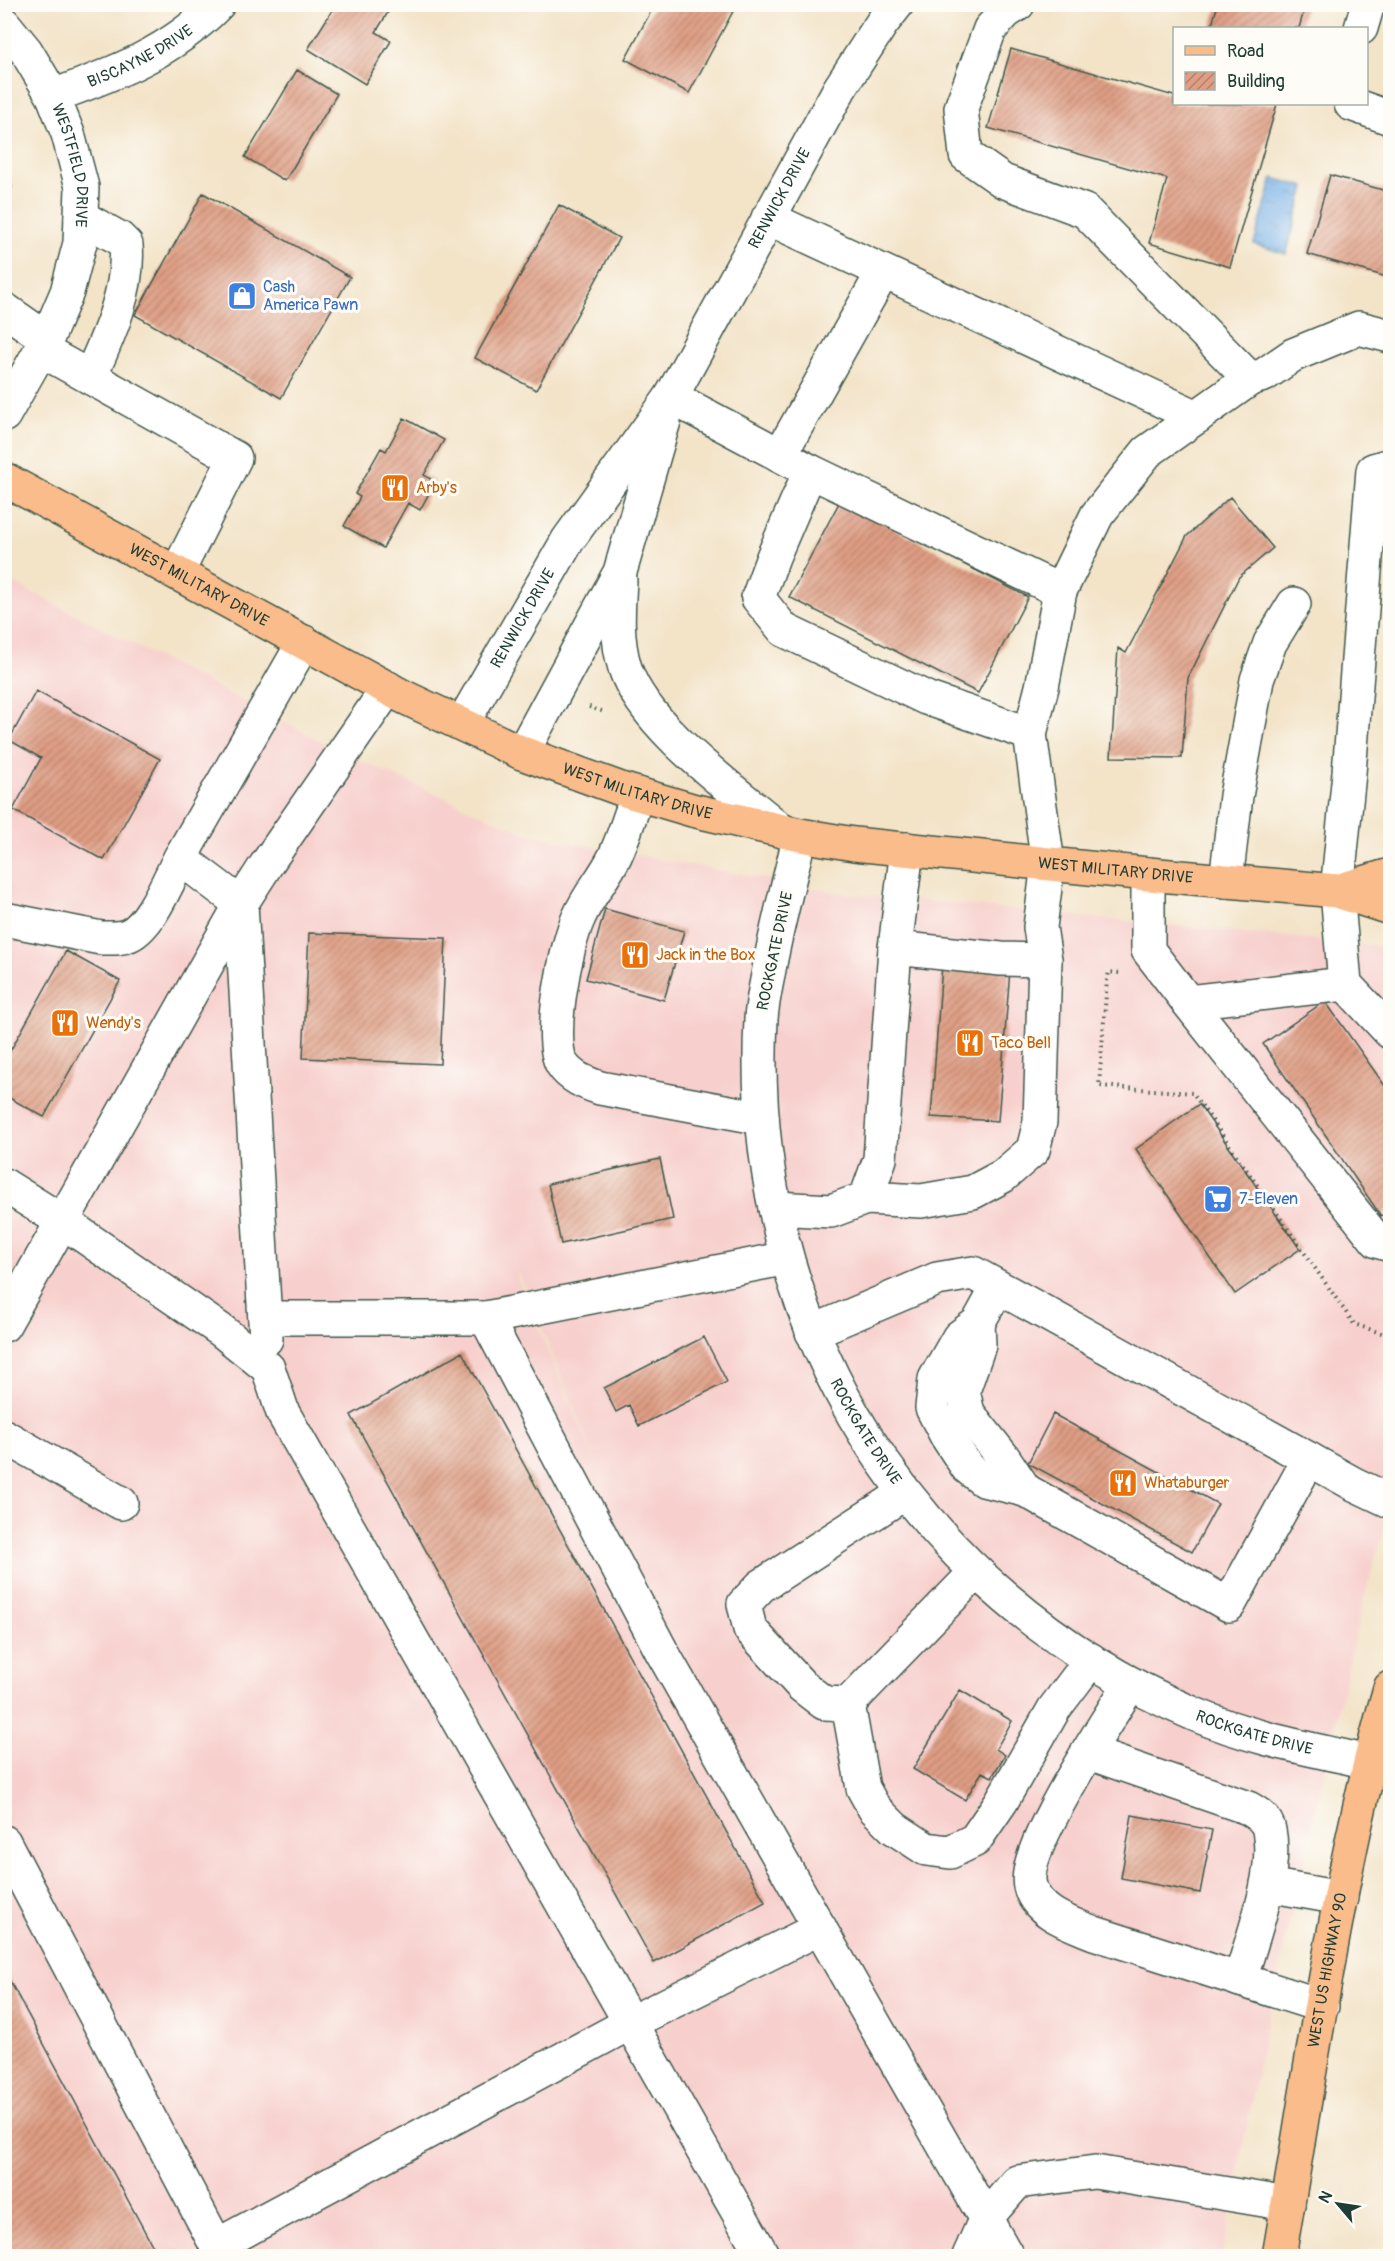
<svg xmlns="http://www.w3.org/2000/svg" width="1395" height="2261" font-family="Pangolin,sans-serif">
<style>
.built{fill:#f7d0cd;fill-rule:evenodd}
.water{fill:url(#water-ripples);stroke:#4b768e;stroke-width:1.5}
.building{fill:url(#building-hatch)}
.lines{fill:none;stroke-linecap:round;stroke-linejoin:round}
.minor-casing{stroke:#3f564a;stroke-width:36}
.major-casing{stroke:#3f564a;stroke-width:36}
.path{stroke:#3f564a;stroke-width:4;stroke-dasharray:1.5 4.5;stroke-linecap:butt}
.minor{stroke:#fff;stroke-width:33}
.major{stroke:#f9bc8a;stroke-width:33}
.labels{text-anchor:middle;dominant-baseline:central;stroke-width:6;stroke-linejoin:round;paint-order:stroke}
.street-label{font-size:16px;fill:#1f3d34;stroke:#fdfcf7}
.shop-label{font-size:16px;fill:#366cbe;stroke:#fdfcf7;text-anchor:start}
.food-label{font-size:16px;fill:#c56008;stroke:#fdfcf7;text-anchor:start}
</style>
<defs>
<pattern id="water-ripples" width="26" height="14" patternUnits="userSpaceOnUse" patternTransform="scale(1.5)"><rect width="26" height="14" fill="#77b0e7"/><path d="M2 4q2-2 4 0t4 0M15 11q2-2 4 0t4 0" fill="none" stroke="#6190bc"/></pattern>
<pattern id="building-hatch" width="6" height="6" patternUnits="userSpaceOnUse" patternTransform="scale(1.5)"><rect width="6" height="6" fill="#df9d83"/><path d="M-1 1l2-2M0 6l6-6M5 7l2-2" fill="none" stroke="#b4816c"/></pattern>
</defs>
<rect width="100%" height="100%" fill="#fdfcf7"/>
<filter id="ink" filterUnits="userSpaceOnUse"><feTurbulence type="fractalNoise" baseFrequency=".0167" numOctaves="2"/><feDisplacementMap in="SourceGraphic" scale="12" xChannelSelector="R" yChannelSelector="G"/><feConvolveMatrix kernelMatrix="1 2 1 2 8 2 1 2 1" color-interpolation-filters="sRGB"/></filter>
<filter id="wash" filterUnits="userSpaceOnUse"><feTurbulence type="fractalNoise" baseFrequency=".008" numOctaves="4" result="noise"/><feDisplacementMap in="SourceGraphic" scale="24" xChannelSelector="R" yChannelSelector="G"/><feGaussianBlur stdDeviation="1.35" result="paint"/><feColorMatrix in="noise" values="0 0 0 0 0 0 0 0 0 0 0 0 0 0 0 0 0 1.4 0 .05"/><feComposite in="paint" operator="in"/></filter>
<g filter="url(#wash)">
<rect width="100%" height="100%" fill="#f3e3c7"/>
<path class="built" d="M4,578L356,759L529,835L840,893L1390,947V1507L1362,1605L1262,2046L1222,2256H5ZM516,1266L612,1501V1502L518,1280Z"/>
<path class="water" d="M1273,178L1305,187L1286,254L1254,244Z"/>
<g id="blocks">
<path class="building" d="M336,4H393L376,32L391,41L365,84L308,49Z
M655,4H737L689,93L625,59Z
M1218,4H1306L1299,28H1211Z
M1011,49L1174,96V104H1277L1230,267L1149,243L1167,179L988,128Z
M297,70L337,94L285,181L245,157Z
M1330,175L1390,192V278L1307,254Z
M4,183L12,187L4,200Z
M203,193L350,277L281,398L135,315Z
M559,205L619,238L536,390L475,358Z
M404,418L444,440L424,475L435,482L420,510L408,503L383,548L344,526L360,497L355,494L381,448L386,451Z
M1230,497L1273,548L1239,577L1188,678L1182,758L1111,757L1118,648L1126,653L1187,536Z
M840,501L1028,597L978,693L789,597Z
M36,691L160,759L104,860L13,810L41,758L9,740Z
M605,909L684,931L664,1000L586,979Z
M309,933L446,938L440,1064L303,1058Z
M66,951L120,981L44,1117L4,1095V1062Z
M942,965L1010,970L998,1121L931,1117Z
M1325,1001L1390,1093V1209L1381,1216L1263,1044Z
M1199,1104L1300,1249L1235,1294L1136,1149Z
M660,1159L673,1219L561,1244L548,1184Z
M704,1337L727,1382L639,1426L629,1405L616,1412L604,1388Z
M462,1352L765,1902L654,1963L351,1415Z
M1053,1414L1218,1504L1192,1552L1028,1463Z
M960,1690L1012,1721L996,1749L1005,1755L992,1777L982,1772L965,1800L913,1769Z
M1132,1815L1212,1830L1200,1893L1121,1878Z
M4,1970L158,2256H4Z"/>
</g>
</g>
<g filter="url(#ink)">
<use href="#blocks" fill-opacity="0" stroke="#3f564a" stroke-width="1.5"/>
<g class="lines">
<g class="minor-casing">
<g id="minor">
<path d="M1018,4L1006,12L990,29L961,108L966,155L1003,181L1085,211L1250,379L1264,375L1293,355L1359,328L1390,336"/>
<path id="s1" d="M4,24L26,51L53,96L68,134L82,187L80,243L67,292L47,339L4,415"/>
<path d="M1361,28L1368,4"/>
<path id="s2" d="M53,96C114,74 172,52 218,4"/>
<path d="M1351,104L1390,118"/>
<path d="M81,217L119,238L126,245C130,290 108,337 90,377"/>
<path d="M768,218L1197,417"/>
<path d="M4,309L47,339"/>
<path d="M41,350L235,458L177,573"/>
<path d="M671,397L810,471L773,557L758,598L784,630L926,698L1030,734L1042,687L1060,591L1097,515L1147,452L1250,379"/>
<path d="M780,455L883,272"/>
<path d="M1390,465L1373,470L1349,773L1337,891L1345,984L1390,1032"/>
<path d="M810,471L1060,591"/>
<path d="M620,581C618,610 616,640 625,668C644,727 734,790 782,831"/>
<path id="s3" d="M462,724L568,540L671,397L840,88L882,23L897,4"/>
<path d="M522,753L620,572L664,421"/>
<path d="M638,794C630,815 624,837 614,858C604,878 588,896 579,917C566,944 547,1039 562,1064C571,1078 586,1083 600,1088L762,1118"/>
<path id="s4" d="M800,835C789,882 776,928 768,975C765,990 762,1004 761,1019C745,1325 913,1594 1194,1714C1250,1738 1310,1749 1369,1762"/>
<path d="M1148,874V950L1188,1002"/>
<path d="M1226,881L1236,796L1257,680L1270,643L1294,604"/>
<path d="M4,919L101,938C111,938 120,939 129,935C151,925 169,879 180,858"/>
<path d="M895,948L1001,959L1045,960"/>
<path d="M1345,984L1188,1002L1377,1241L1390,1245"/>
<path d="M4,1185L62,1221L222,1331L268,1368L283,1413L763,2256"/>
<path d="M866,1198L921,1201L973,1192L1003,1176L1033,1150L1040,1122L1045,960L1040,927L1048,864L1030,734"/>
<path d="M775,1208L831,1211L866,1198L880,1159L895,948L907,849"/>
<path d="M998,1287L978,1323L959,1337L935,1379L932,1408L946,1435L967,1467L983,1480L1025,1490L1229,1605L1309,1459"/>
<path d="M265,1318H486L662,1652L1007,2256"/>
<path d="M486,1318L787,1258"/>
<path d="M978,1323L979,1345L963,1391L968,1413L1003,1457L1025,1490"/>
<path d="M4,1325L241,904L266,865L388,688"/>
<path d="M812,1332L937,1279L973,1273L1354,1484L1390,1501"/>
<path d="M266,1339L241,904L180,858L304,642"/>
<path d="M4,1436L121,1503"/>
<path d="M905,1493L761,1586L744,1604L750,1629L802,1686L824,1703L848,1704L976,1572"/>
<path d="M1130,1684C1108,1721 1020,1850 1030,1886C1036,1913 1072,1924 1094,1933L1322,2006"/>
<path d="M848,1704L863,1788L874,1808L894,1828L926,1849L950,1852L975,1840L1001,1802L1054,1709L1091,1660"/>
<path d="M1089,1753L1248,1808C1257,1813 1267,1819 1269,1830C1278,1872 1252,1938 1240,1980"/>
<path d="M4,1842L222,2256"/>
<path d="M1267,1885L1341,1898"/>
<path d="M216,2246L630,2023L820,1928"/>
<path d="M969,2256L986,2218L1017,2182L1095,2172L1288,2204"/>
</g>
</g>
<g class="major-casing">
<g id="major">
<path id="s5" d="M4,479L402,696L522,753L621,789L692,810L800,835L854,844L1148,874L1337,891L1390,908"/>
<path d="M1337,891L1390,875"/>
<path id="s6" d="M1279,2256C1312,2067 1337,1872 1390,1688"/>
</g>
</g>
<path class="path" d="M589,707L605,712
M1119,973L1109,972L1107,981L1099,1086L1193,1093L1354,1324L1390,1336"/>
<use href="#minor" class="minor"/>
<use href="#major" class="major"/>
</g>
</g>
<defs>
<g id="shop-square" transform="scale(1.5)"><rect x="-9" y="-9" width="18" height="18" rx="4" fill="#3f7fe0" stroke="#fdfcf7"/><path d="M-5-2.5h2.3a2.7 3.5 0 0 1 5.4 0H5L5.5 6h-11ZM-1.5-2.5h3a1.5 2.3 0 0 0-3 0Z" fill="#fff"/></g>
<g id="restaurant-square" transform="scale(1.5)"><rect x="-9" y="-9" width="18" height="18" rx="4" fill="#e8710a" stroke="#fdfcf7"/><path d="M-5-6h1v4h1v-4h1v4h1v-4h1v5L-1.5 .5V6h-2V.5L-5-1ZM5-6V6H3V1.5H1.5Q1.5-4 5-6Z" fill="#fff"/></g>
<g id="supermarket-square" transform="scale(1.5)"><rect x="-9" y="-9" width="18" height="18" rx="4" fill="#3f7fe0" stroke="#fdfcf7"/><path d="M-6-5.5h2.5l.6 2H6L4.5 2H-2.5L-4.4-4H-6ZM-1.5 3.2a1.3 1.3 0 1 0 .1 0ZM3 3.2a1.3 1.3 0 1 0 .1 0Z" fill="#fff"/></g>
</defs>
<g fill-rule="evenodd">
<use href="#shop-square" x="242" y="296"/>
<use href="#restaurant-square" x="395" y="488"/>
<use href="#restaurant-square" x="635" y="955"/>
<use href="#restaurant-square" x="65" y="1023"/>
<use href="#restaurant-square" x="970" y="1043"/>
<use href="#supermarket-square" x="1218" y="1199"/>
<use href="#restaurant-square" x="1123" y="1483"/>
</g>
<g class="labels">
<g class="street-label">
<text stroke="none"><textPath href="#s2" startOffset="96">BISCAYNE DRIVE</textPath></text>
<text stroke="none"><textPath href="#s1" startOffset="160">WESTFIELD DRIVE</textPath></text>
<text stroke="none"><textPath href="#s3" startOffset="615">RENWICK DRIVE</textPath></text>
<text stroke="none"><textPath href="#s5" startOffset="222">WEST MILITARY DRIVE</textPath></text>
<text stroke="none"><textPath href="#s3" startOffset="122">RENWICK DRIVE</textPath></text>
<text stroke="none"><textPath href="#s5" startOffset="708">WEST MILITARY DRIVE</textPath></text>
<text stroke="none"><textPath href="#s5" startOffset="1194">WEST MILITARY DRIVE</textPath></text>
<text transform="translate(775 951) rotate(-78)">ROCKGATE DRIVE</text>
<text stroke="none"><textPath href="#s4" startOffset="621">ROCKGATE DRIVE</textPath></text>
<text stroke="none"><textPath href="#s4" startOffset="1125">ROCKGATE DRIVE</textPath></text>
<text stroke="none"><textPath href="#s6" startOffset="290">WEST US HIGHWAY 90</textPath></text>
</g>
<g class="shop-label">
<text x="263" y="287">Cash<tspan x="263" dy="18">America Pawn</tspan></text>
<text x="1239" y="1199">7-Eleven</text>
</g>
<g class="food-label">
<text x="416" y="488">Arby's</text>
<text x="656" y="955">Jack in the Box</text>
<text x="86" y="1023">Wendy's</text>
<text x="991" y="1043">Taco Bell</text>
<text x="1144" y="1483">Whataburger</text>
</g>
</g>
<rect width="1395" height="2261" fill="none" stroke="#fdfcf7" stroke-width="24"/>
<rect x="1173" y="27" width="195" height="78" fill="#fdfcf7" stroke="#a4b0a9" stroke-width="1.5"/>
<rect x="1185" y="46" width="30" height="9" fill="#f9bc8a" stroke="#a4b0a9" stroke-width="1.5"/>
<text x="1227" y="57" font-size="18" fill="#1f3d34">Road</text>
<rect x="1185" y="72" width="30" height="18" fill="url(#building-hatch)" stroke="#a4b0a9" stroke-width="1.5"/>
<text x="1227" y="87" font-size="18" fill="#1f3d34">Building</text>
<g transform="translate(1338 2204) rotate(299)" stroke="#fdfcf7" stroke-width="4.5" paint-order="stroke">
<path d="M0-4.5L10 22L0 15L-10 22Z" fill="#1f3d34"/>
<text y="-9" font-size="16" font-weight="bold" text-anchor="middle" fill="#1f3d34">N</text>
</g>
</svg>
